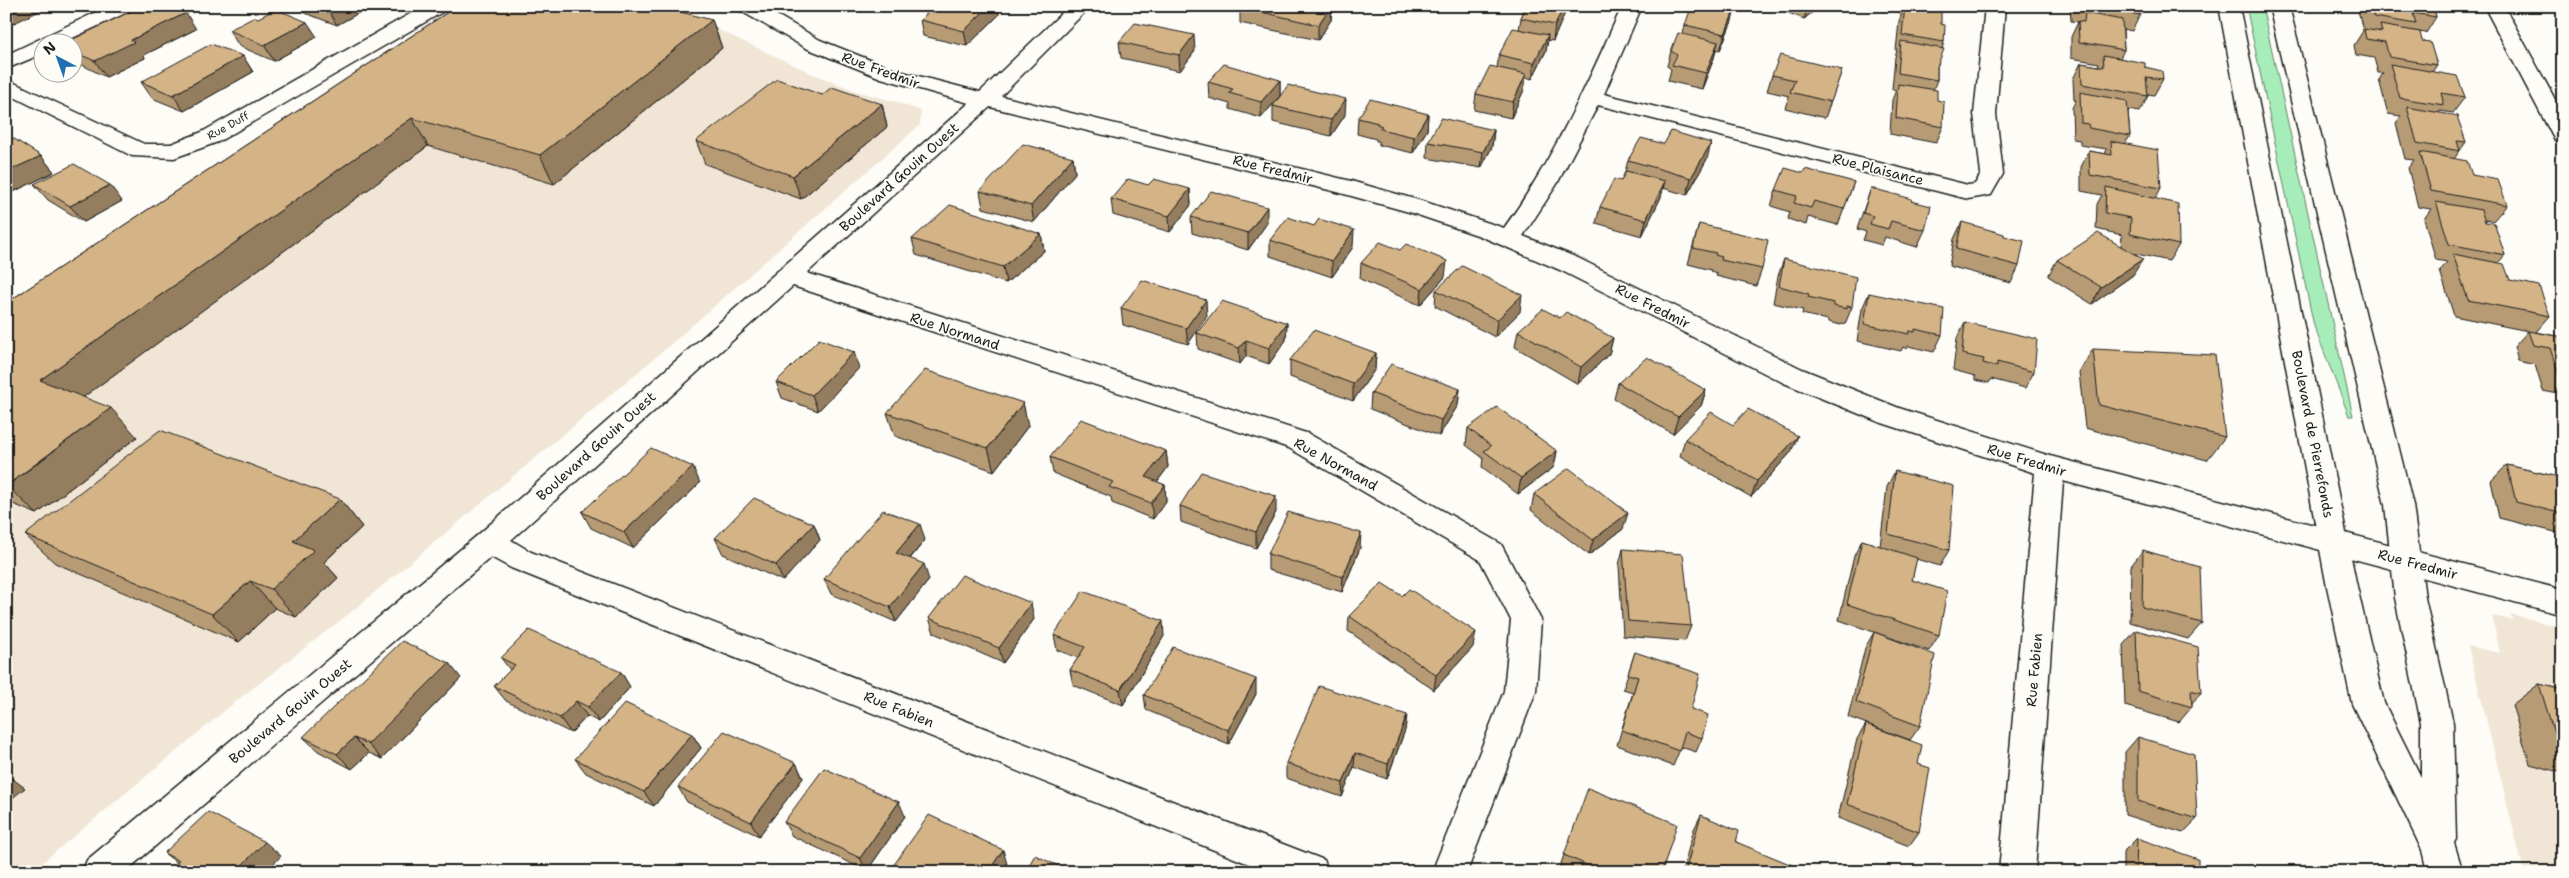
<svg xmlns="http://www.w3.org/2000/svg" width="2569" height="878" font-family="'Shantell Sans',sans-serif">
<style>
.built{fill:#f1e6d5}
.green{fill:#a7edba;stroke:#62846b}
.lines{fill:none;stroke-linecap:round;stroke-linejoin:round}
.minor-casing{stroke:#1c1c1c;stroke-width:3}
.major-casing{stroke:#1c1c1c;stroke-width:3}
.minor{fill:#fdfcf7;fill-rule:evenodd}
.major{fill:#fdfcf7;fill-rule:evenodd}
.wall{fill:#b69b74;stroke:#1c1c1c}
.shaded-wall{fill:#947e5e;stroke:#1c1c1c}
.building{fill:#d4b487;stroke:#1c1c1c}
.labels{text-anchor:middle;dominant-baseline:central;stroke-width:4;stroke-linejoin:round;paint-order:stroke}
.far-street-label{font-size:11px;fill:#1c1c1c;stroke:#fdfcf7}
.street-label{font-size:14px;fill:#1c1c1c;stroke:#fdfcf7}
</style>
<rect width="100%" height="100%" fill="#fdfcf7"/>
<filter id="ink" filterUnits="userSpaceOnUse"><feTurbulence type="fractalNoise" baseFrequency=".02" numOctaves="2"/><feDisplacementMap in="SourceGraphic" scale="10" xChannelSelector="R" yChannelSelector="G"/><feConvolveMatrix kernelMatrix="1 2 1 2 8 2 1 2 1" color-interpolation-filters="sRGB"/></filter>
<g filter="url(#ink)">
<path class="built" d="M485,6H681L721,31L811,73L856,91L897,102L921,111L920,125L663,351L350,613L239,699L31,872H6V303Z
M2511,614L2563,628V872H2524L2468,646L2500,653L2492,616L2512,620Z"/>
<path class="green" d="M2246,6H2262L2353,416H2349L2314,326Z"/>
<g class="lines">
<g class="minor-casing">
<path id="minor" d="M109,6H135L132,10L64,42H42V54L6,69V55Z
M424,6H449L446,10L218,142L174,158L132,156L6,93V79L144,144H171L202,132Z
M736,6H761L820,40L895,70L980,92L1069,6H1091L1001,96L1351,181L1425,202L1504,228C1553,160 1588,83 1622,6H1642L1604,94L1968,185L1975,184L1981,174L1974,114L1985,6H2005L1996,114L2003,174L1991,195L1968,199L1598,105L1557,184L1523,236L1578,258L1802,369L1899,408L2050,456L2563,590V615L2063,481L2035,872H1999L2035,473L1879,422L1784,383L1560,270L1480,236L1409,212L1337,192L990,107L807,273L1309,434L1501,544L1541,620L1536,691L1467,872H1432L1504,691L1511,620L1480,560L1289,448L793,286L511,540L531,552L1324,860L1329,872H1269L511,568L491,557L125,872H82L87,860L479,534L969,103L881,78L806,48L739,10Z
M2484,6H2504L2563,114V142L2555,140L2552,135Z"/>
</g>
<g class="major-casing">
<path id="major" d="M2219,6H2239L2356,582L2384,703L2421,777V723L2395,598L2385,505L2269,6H2289L2413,505L2425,598L2453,723L2456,839L2454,843L2463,872H2427L2422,850L2352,704L2326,582Z"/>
</g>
<use href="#minor" class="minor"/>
<use href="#major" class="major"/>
</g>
<path class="wall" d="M299,6H371L337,25L302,12Z
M457,6L712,20L722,48L554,184L428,146L83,397L137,437L37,514L6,501V303Z
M834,6H860L849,13Z
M935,6H997L999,15L967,46L923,36L920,20Z
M1241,6H1332L1331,20L1318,40L1240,23V7Z
M1526,6H1566L1564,15L1553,41L1548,40L1546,51L1532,79L1526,77L1524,90L1511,118L1474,110L1476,94L1497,68L1499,55L1519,29L1521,18Z
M1771,6H1820L1804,19Z
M1900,6H1945L1944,7H1941L1939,11L1944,42L1937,67V80L1933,90L1937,100L1943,127L1936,143L1890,134L1892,100L1896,90L1892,89L1895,57L1897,51H1896L1899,21L1902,13H1899Z
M2070,6H2139L2140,15L2132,31L2123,29L2124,50L2120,58L2145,67L2163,79L2154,95L2148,94V96L2140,112L2128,110L2130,136L2125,144L2161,188L2155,199L2179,245L2169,261L2132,253L2133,275L2092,304L2048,276L2057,260L2121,246L2122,235L2096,229L2097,204L2102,195L2081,191V167L2089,151L2105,154L2107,149L2080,145V140L2073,139L2072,108L2076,100H2074L2073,79L2081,63L2098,66L2099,63L2071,58V37L2078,22L2071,21Z
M2357,6H2433L2436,17L2426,33L2412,31L2422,41L2437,65L2432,72L2465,97L2453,113L2440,111L2439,113L2466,142L2454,159L2507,205L2493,221L2484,220L2505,255L2498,263L2510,280L2550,316L2536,332L2563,337V395L2543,391L2535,365L2518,361L2514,347L2528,331L2454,316L2440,271L2447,262L2436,260L2424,219L2431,209L2418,207L2408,168L2414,160L2405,159L2396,123L2401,116L2388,114L2379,80L2383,73H2378L2374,58L2356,55L2354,45L2363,31Z
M1732,21L1720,50L1716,49L1714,58L1702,89L1668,81L1671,69L1667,66L1671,51L1683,34L1685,25Z
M196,29L144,55L145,58L106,77L72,60V42Z
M229,30L317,37L274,61L239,46Z
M1119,42L1195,51L1180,71L1121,58Z
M243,56L253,72L184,111L152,98L141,82Z
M1842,70L1825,118L1785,108L1789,96L1767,91L1772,75Z
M1280,80V96L1261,118L1230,109V104L1209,98L1208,82Z
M822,95L882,104L887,127L801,199L705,164L696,141Z
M1273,106L1345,115L1331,136L1273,122Z
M1428,114L1427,130L1413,153L1379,145V141H1376V139L1357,134L1358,118Z
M1494,130L1492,147L1481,168L1427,158L1428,142Z
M6,136L41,156L54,172L13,192L6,188Z
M1073,157L1075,173L1034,222L983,208L980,191Z
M1707,159L1687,195L1663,188L1661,197L1642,236L1596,223L1600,207L1621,181L1625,172L1628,160Z
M1803,173L1854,182L1838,225L1808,217L1806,225L1788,219L1790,212L1771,206L1776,190Z
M34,184L122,201L84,222L48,200Z
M1871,188L1911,201L1925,230L1917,247L1885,237L1882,245L1863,240L1866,232L1857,229Z
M1190,189L1191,205L1170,232L1113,215L1111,199Z
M1191,217L1267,223L1248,250L1192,233Z
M1962,222L2019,266L2011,283L1949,266L1954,239Z
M1699,224L1762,269L1756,286L1716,276L1717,273L1710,271L1711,270L1688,264Z
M1041,234L1044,251L1006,283L916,255L912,239Z
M1270,240L1353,247L1332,277L1270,256Z
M1784,259L1852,307L1845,324L1842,323L1841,325L1828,322V320L1802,314L1803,310L1773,303L1778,276Z
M1361,263L1445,277L1420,305L1360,279Z
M1436,290L1520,312L1495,337L1435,306Z
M1869,293L1942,335L1934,352L1908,346L1907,349L1903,347L1901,351L1857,341L1862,309Z
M1121,308L1207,316L1188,344L1123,325Z
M1560,318L1613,338L1609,354L1578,384L1515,347L1518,331Z
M1965,322L2034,372L2025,388L1991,379L1989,383L1975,380V376L1953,370L1957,338Z
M1287,323L1286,340L1269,364L1246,356L1240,364L1198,349L1197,333Z
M2093,349L2225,437L2207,460L2085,428L2079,372Z
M1376,353L1375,369L1353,401L1290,377V360Z
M859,368L818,411L782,398L776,382Z
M1618,383L1706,390L1701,406L1673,434L1614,399Z
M1460,389L1458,405L1439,436L1370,409L1371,393Z
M1023,403L1028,426L994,471L895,436L887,413Z
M2563,403V414L2560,406Z
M1468,428L1557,451L1554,467L1518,494L1482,467L1483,458L1466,445Z
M1685,439L1791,452L1751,497L1680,456Z
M1166,451L1168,467L1157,482L1165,485L1166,501L1153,519L1112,503L1111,497L1053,473L1050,457Z
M2507,465L2563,478V534L2499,518L2491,481Z
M1895,471L1949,550L1940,566L1916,559L1912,580L1939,635L1929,651L1839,620L1854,556L1862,540L1880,546L1887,487Z
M700,483L633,548L591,528L582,512Z
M1534,494L1623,529L1589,555L1531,510Z
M340,499L362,527L324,562L338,578L296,617L275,608L239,642L55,563L25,535Z
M1180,506L1276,512L1256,548L1181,522Z
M814,524L820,540L783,581L723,554L715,538Z
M925,540L910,559L929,580L896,622L831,594L824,579Z
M1360,548L1342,592L1268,570V554Z
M1623,549L1691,626L1685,641L1623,636L1619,565Z
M2143,550L2202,623L2188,639L2130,622L2131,566Z
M1349,616L1473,647L1434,690L1348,631Z
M929,618L1034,619L1003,663L934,633Z
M2136,630L2201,693L2192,703V707L2179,722L2125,706L2123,645Z
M1874,632L1920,726L1910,740L1848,717L1865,648Z
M1054,635L1164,636L1123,705L1073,685L1070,670L1078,658L1057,650Z
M1635,652L1691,709L1702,738L1696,752L1681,747L1673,766L1617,745L1633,692L1623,689Z
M501,658L621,672L630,687L599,722L587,716L571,733L506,701L494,686L510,670Z
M461,678L382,759L369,753L352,769L318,751L303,737Z
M2539,684L2563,690V773L2530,764L2512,705Z
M1256,694L1229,744L1146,710L1144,695Z
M1407,715L1405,730L1387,779L1354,767L1342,797L1286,778V763Z
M1866,724L1919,832L1909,846L1838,818L1857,739Z
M692,734L701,748L654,806L586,773L575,759Z
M2138,737L2197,819L2183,833L2125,815V752Z
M796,763L803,778L759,836L687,802L678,787Z
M1701,815L1736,842L1796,872H1682L1694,829Z
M905,816L867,871L792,836L784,822Z
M2137,838L2198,872H2123V852Z
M164,853L281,856L177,863Z
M1564,855L1662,872H1566L1559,869Z"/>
<path class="shaded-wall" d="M6,6H50L6,27Z
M334,6H371L337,25L328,10Z
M847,6H860L849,13Z
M989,6H997L999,15L967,46L964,31Z
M1331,6H1332L1331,20L1318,40V25Z
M1564,6H1566L1564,15L1553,41L1555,25Z
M1736,6L1732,21L1720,50L1725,34Z
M1808,6H1820L1804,19Z
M186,13L196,29L144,55L145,58L106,77L95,61L131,40Z
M712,20L722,48L554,184L540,155Z
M307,22L317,37L274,61L264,45Z
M1194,35L1195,51L1180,71L1179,55Z
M1548,35L1546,51L1532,79L1534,63Z
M1718,42L1714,58L1702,89L1706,73Z
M243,56L253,72L184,111L173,95Z
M1526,74L1524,90L1511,118L1513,102Z
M1280,80V96L1261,118V102Z
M1346,99L1345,115L1331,136V120Z
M882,104L887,127L801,199L793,176Z
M1428,114L1427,130L1413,153L1414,137Z
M412,118L428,146L67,409L40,380Z
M1494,130L1492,147L1481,168L1483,152Z
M1711,143L1707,159L1687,195L1691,178Z
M41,156L54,172L13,192L6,185V172Z
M1073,157L1075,173L1034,222L1031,206Z
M1665,181L1661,197L1642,236L1646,220Z
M110,185L122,201L84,222L70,206Z
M1190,189L1191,205L1170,232L1169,216Z
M1267,207V223L1248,250V233Z
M1354,230L1353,247L1332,277V261Z
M1041,234L1044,251L1006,283L1003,267Z
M2143,259L2133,275L2092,304L2101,287Z
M1447,261L1445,277L1420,305L1422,289Z
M1522,295L1520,312L1495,337L1497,320Z
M1206,300L1207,316L1188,344L1186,328Z
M1287,323L1286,340L1269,364V348Z
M1613,338L1609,354L1578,384L1581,367Z
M1246,340V356L1240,364L1239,348Z
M854,352L859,368L818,411L812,395Z
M1376,353L1375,369L1353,401V384Z
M1460,389L1458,405L1439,436L1441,420Z
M1706,390L1701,406L1673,434L1678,417Z
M1023,403L1028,426L994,471L988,448Z
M111,408L137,437L37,514L7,486Z
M1798,436L1791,452L1751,497L1757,481Z
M1166,451L1168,467L1148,494L1146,477Z
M1557,451L1554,467L1518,494L1521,478Z
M693,467L700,483L633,548L624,532Z
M1165,485L1166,501L1153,519L1151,503Z
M1276,496V512L1256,548V532Z
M340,499L362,527L324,562L338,578L296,617L271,589L293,541Z
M1628,513L1623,529L1589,555L1593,540Z
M814,524L820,540L783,581L776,565Z
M920,524L925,540L901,569L896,553Z
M1361,533L1360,548L1342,592L1343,577Z
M924,564L929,580L896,622L890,607Z
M250,581L275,608L239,642L212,614Z
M1031,603L1034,619L1003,663L999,648Z
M1163,621L1164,636L1123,705L1120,690Z
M1476,632L1473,647L1434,690L1436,675Z
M449,663L461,678L382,759L368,744Z
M621,672L630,687L599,722L588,707Z
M1256,679V694L1229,744L1228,730Z
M576,701L587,716L571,733L560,718Z
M1407,715L1405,730L1387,779L1388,764Z
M692,734L701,748L654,806L644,792Z
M354,738L369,753L352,769L337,754Z
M1355,753L1354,767L1342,797L1343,783Z
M796,763L803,778L759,836L751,822Z
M6,774L25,788L6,803Z
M899,802L905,816L867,871L860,858Z
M265,842L281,856L266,872H235Z
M1003,850L1007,864L1002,872H988Z"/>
<path class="building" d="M142,6H171L186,13L131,40L134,42L95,61L72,51V42H67Z
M319,6H334L328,10Z
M457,6H657L712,20L540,155L412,118L40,380L111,408L6,486V303Z
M935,6H989L964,31L920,20Z
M1241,6H1331L1318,25L1240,7Z
M1526,6H1564L1555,25L1521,18Z
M1698,6H1736L1725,34L1685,25L1691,8L1696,9Z
M1905,6H1910L1941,12V24L1945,25L1944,42L1902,35Z
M2087,6H2139L2140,15Z
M2371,6H2433L2436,17L2413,13L2416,24L2374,17Z
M276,9L307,22L264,45L229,30L255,17L258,18Z
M2085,13L2122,20L2124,50L2079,42L2078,21L2084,22Z
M1135,23L1194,35L1179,55L1119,42Z
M2380,25L2420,32L2422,41L2430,42L2437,65L2389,57L2385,42L2366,39L2364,29L2382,32Z
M1513,28L1548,35L1534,63L1499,55Z
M1678,33L1718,42L1706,73L1672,65L1677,55L1671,51Z
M1901,41L1944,49L1937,67V80L1898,73Z
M211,44L243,56L173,95L141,82Z
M1780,55L1842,70L1831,102L1790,92L1795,80L1772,75Z
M2103,55L2145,63V67L2162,71L2163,79L2146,77L2148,96L2082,84L2081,63L2104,67Z
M1224,64L1280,80L1261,102L1229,93L1233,89L1208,82Z
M2390,64L2457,76L2465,97L2441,93L2444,105L2400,98Z
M1490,66L1526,74L1513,102L1476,94Z
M777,79L822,95L832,87L882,104L793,176L696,141Z
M1898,84L1937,90V100L1944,102L1943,127L1896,118Z
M1288,85L1346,99L1331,120L1273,106Z
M2080,92L2127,101L2130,136L2089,128L2088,124L2081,123Z
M1370,99L1428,114L1414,137L1380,129L1382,126L1377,124L1378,123L1358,118Z
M2407,107L2457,116L2466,142L2457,141L2460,151L2417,143Z
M1441,118L1494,130L1483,152L1428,142Z
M1671,131L1711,143L1691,178L1628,160L1641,138L1664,144Z
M8,135L41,156L6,172V136Z
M2111,141L2158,150L2161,188L2090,175L2089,151L2112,155Z
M1023,144L1073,157L1031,206L980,191Z
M2420,152L2467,161L2472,175L2498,180L2507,205L2431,191Z
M74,164L110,185L70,206L34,184Z
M1785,168L1803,173L1805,169L1854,182L1844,209L1814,201L1811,208L1794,203L1797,196L1776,190Z
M1626,171L1665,181L1646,220L1600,207L1614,179L1621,181Z
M1128,179L1148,185L1154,179L1190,189L1169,216L1111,199Z
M2106,187L2178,204L2179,245L2130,234L2131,218L2105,213Z
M1871,188L1912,199L1911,201L1931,206L1925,230L1891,221L1888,229L1870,224L1873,216L1863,213Z
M1211,191L1267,207L1248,233L1191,217Z
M2436,202L2481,210L2485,222L2494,223L2505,255L2449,244Z
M950,205L1041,234L1003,267L912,239Z
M1288,217L1314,226L1319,219L1354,230L1332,261L1270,240Z
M1962,222L2004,234V236L2024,241L2019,266L1956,249Z
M1699,224L1768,240L1762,269L1721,260L1722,257L1715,255L1716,253L1693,248Z
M2098,233L2143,259L2101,287L2057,260Z
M1380,242L1400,250L1406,244L1447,261L1422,289L1361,263Z
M2453,254L2504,264L2510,280L2539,286L2550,316L2468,300Z
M1784,259L1856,277L1852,307L1847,306V309L1834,306V303L1808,297L1809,294L1779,286Z
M1462,266L1522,295L1497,320L1436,290Z
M1142,280L1206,300L1186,328L1121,308Z
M1869,293L1944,309L1942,335L1915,329V332L1909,331V334L1864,324Z
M1222,301L1287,323L1269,348L1246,340L1239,348L1197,333Z
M1543,309L1560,318L1566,312L1613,338L1581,367L1518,331Z
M1965,322L2037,339L2034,372L1997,362V367L1983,363L1984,359L1962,354Z
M1314,330L1376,353L1353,384L1290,360Z
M2528,331L2563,337V375H2559L2550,348L2533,345Z
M819,339L854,352L812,395L776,382Z
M2093,349L2215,355L2225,437L2099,405Z
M1647,357L1706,390L1678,417L1618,383Z
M1391,364L1460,389L1441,420L1371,393Z
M925,370L1023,403L988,448L887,413Z
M1497,407L1557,451L1521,478L1484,451L1491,446L1468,428Z
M1748,409L1798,436L1757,481L1685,439L1711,412L1733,425Z
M1081,419L1166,451L1146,477L1165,485L1151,503L1109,487L1113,482L1050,457Z
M160,430L340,499L293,541L314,550L271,589L250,581L212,614L25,535Z
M651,448L693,467L624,532L582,512Z
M2507,465L2563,478V514L2516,502Z
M1569,468L1628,513L1593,540L1534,494Z
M1895,471L1954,486L1949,550L1888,534Z
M1201,472L1276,496L1256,532L1180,506Z
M754,498L814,524L776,565L715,538Z
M883,510L920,524L896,553L924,564L890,607L824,579Z
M1288,512L1361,533L1343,577L1268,554Z
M1862,540L1917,558L1912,580L1947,591L1939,635L1847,604Z
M1623,549L1683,554L1691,626L1628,621Z
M2143,550L2200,567L2202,623L2142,607Z
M962,575L1031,603L999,648L929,618Z
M1382,583L1402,596L1409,589L1476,632L1436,675L1349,616Z
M1083,591L1163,621L1120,690L1070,670L1085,647L1054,635Z
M529,630L621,672L588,707L576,701L560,718L494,686L515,665L501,658Z
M2136,630L2198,647L2201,693L2191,690L2192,707L2138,691Z
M1874,632L1935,655L1920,726L1856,702Z
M402,641L449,663L368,744L354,738L337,754L303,737Z
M1173,647L1256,679L1228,730L1144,695Z
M1635,652L1700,674L1691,709L1708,715L1702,738L1685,732L1679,751L1622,730L1638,677L1628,674Z
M2539,684L2563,690V745L2557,743Z
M1319,686L1407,715L1388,764L1355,753L1343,783L1286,763Z
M625,703L692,734L644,792L575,759Z
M1866,724L1922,745L1918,764L1930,768L1919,832L1847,804Z
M724,731L796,763L751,822L678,787Z
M2138,737L2194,754L2197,819L2138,801Z
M824,768L899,802L860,858L784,822Z
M1588,788L1677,824L1662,872H1603L1564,855Z
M208,812L265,842L235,872H168L179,861L164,853Z
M929,815L1003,850L988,872H898L891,869Z
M1701,815L1739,831L1736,842L1797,867L1796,872H1685Z
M2137,838L2198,859V872H2136Z
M1035,855L1071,872H1025Z"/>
</g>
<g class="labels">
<g class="far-street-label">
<text transform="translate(228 126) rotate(-29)">Rue Duff</text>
</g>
<g class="street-label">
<text transform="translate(881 70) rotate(20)">Rue Fredmir</text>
<text transform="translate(1273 169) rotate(14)">Rue Fredmir</text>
<text transform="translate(1878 169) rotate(14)">Rue Plaisance</text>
<text transform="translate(899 177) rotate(-42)">Boulevard Gouin Ouest</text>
<text transform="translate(1653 306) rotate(27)">Rue Fredmir</text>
<text transform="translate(955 331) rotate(18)">Rue Normand</text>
<text transform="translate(2313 434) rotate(79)">Boulevard de Pierrefonds</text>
<text transform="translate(596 446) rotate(-42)">Boulevard Gouin Ouest</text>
<text transform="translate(2027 460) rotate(17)">Rue Fredmir</text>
<text transform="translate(1336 464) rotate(29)">Rue Normand</text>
<text transform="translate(2418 564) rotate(15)">Rue Fredmir</text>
<text transform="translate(2034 670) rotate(-85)">Rue Fabien</text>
<text transform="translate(899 709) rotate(22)">Rue Fabien</text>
<text transform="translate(290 711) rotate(-40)">Boulevard Gouin Ouest</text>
</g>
</g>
<rect width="2569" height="878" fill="none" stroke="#fdfcf7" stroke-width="25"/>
<rect x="12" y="12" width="2544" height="853" fill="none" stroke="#1c1c1c" stroke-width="2" filter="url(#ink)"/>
<g transform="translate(58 58) rotate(319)"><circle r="24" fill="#fdfcf7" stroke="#a3a29f"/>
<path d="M0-4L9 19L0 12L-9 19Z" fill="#1f6fb2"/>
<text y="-8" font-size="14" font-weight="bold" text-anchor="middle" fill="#1c1c1c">N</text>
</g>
</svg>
